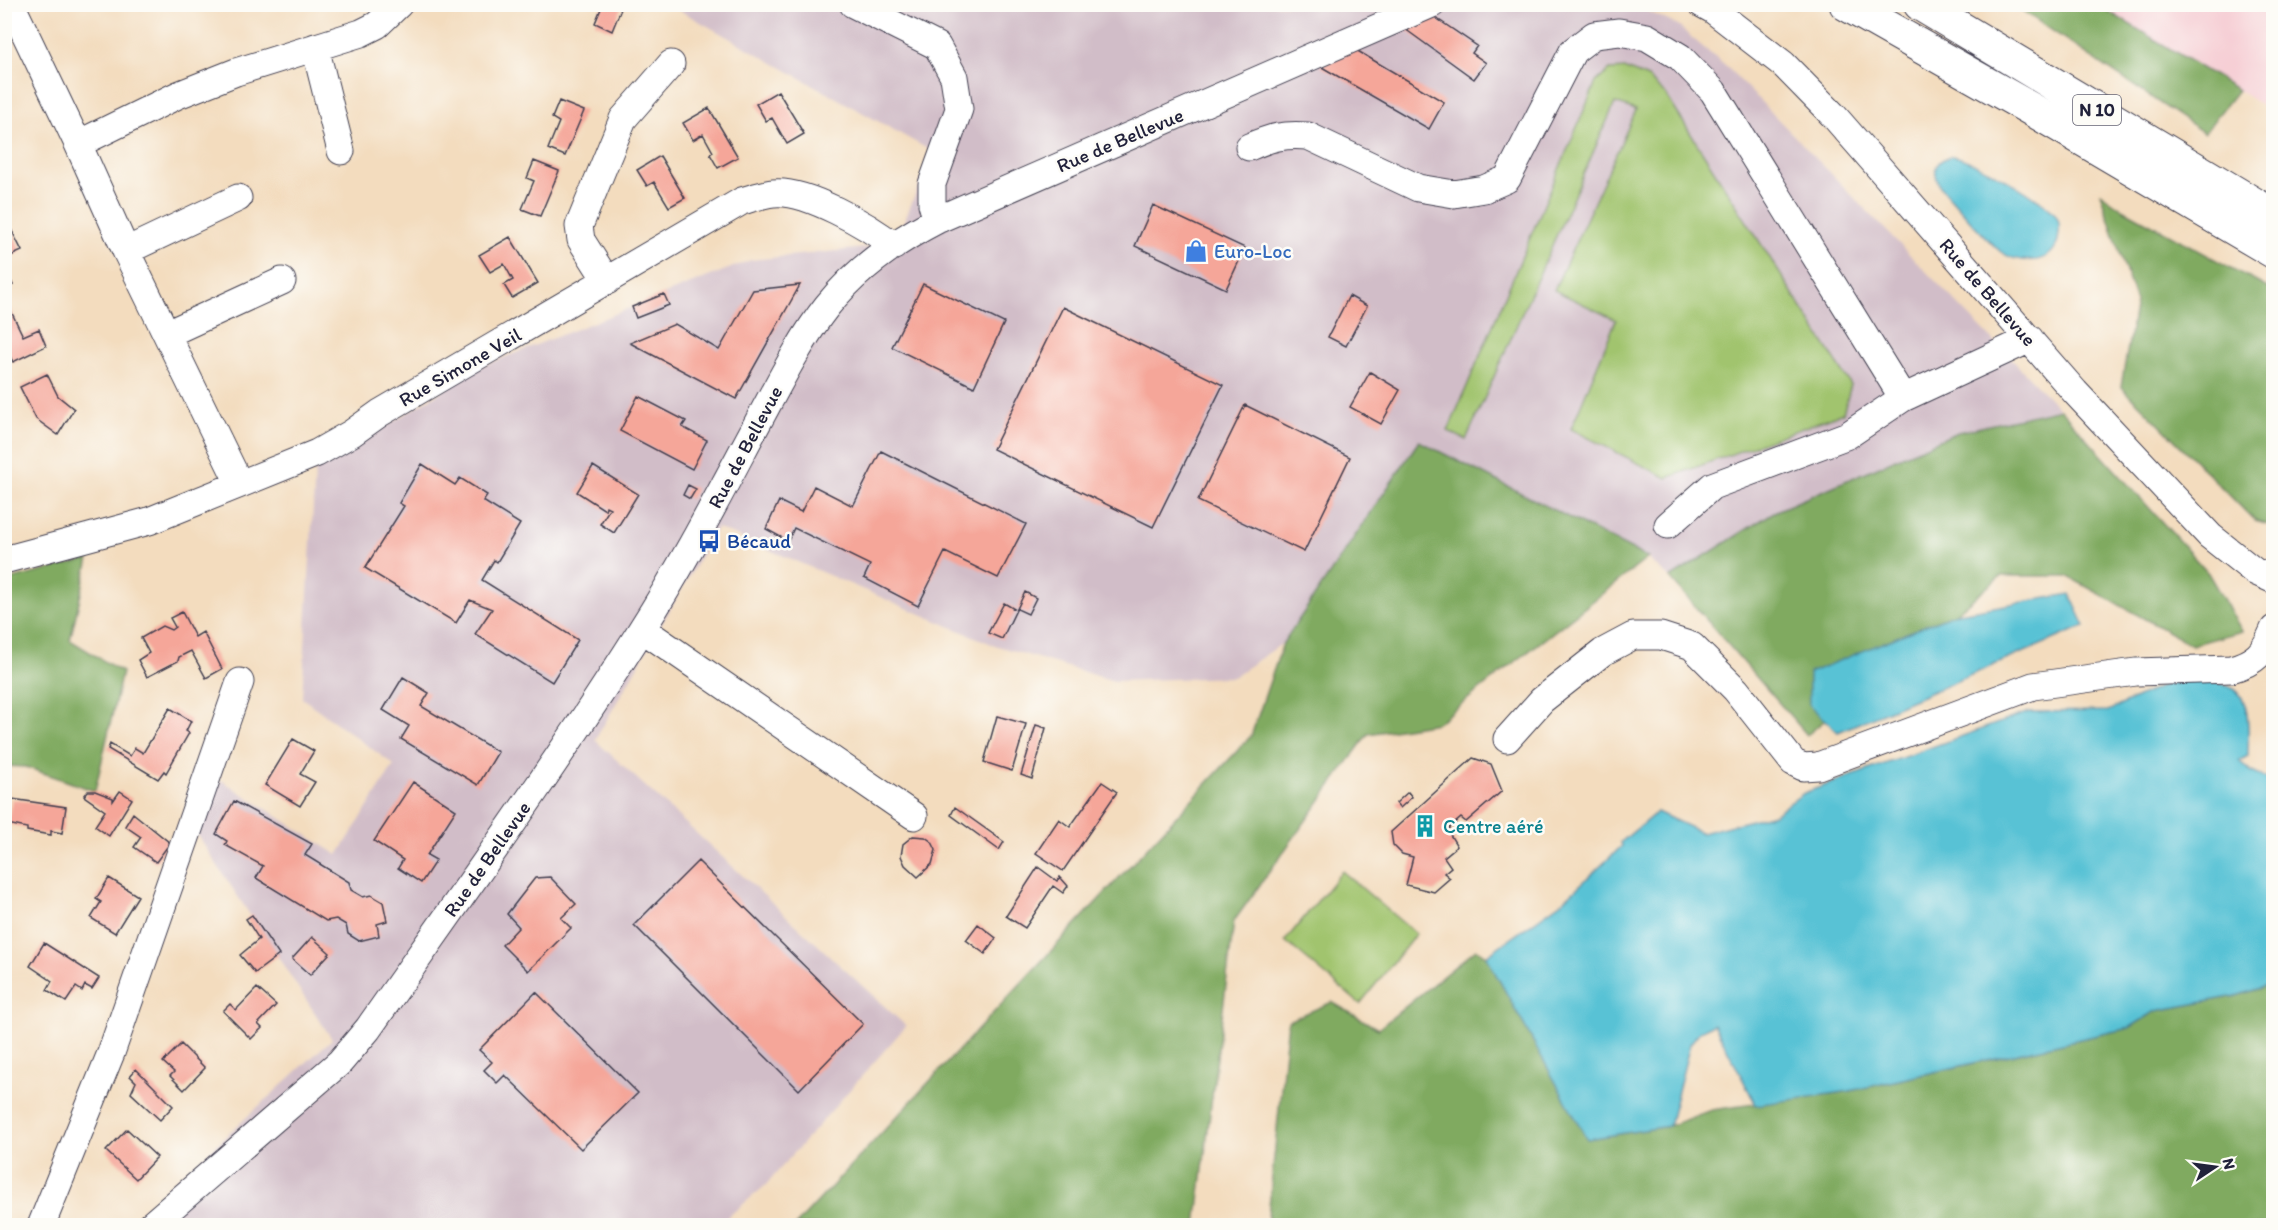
<svg xmlns="http://www.w3.org/2000/svg" width="2278" height="1230" font-family="Itim,sans-serif">
<style>
.built{fill:#f6cfd5}
.industrial{fill:#d1bdc8}
.green{fill:#a1c46e;stroke:#627354;stroke-width:1.5}
.forest{fill:#80aa61;stroke:#51664e;stroke-width:1.5}
.water{fill:#59c2d5;stroke:#3e7288;stroke-width:1.5}
.building{fill:#f5a699}
.lines{fill:none;stroke-linecap:round;stroke-linejoin:round}
.minor-casing{stroke:#413e4f;stroke-width:29}
.highway-casing{stroke:#413e4f;stroke-width:35}
.minor{stroke:#fff;stroke-width:27}
.highway{stroke:#fff;stroke-width:33}
.labels{text-anchor:middle;dominant-baseline:central;stroke-width:5;stroke-linejoin:round;paint-order:stroke}
.shield{fill:#fdfcf7;stroke:#646373;stroke-width:1.5}
.shield-label{font-size:18px;font-weight:bold;fill:#22223b}
.street-label{font-size:20px;fill:#22223b;stroke:#fdfcf7}
.shop-label{font-size:20px;fill:#366cbe;stroke:#fdfcf7;text-anchor:start}
.transit-label{font-size:20px;fill:#164399;stroke:#fdfcf7;text-anchor:start}
.culture-label{font-size:20px;fill:#0d838f;stroke:#fdfcf7;text-anchor:start}
</style>
<rect width="100%" height="100%" fill="#fdfcf7"/>
<filter id="ink" filterUnits="userSpaceOnUse"><feTurbulence type="fractalNoise" baseFrequency=".0167" numOctaves="2"/><feDisplacementMap in="SourceGraphic" scale="12" xChannelSelector="R" yChannelSelector="G"/><feConvolveMatrix kernelMatrix="1 2 1 2 8 2 1 2 1" color-interpolation-filters="sRGB"/></filter>
<filter id="wash" filterUnits="userSpaceOnUse"><feTurbulence type="fractalNoise" baseFrequency=".008" numOctaves="4" result="noise"/><feDisplacementMap in="SourceGraphic" scale="24" xChannelSelector="R" yChannelSelector="G"/><feGaussianBlur stdDeviation="1.35" result="paint"/><feColorMatrix in="noise" values="0 0 0 0 0 0 0 0 0 0 0 0 0 0 0 0 0 1.4 0 .05"/><feComposite in="paint" operator="in"/></filter>
<g filter="url(#wash)">
<rect width="100%" height="100%" fill="#f3dcbe"/>
<path class="built" d="M2098,5H2273V112L2238,90Z"/>
<path class="industrial" d="M670,5H1635L1677,25L1730,70L2060,409L1958,432L1774,512L1670,578L1647,558L1419,441L1283,643L1233,677L1114,681L994,645L717,528L595,740L906,1026L765,1186L718,1225L128,1226L332,1039L196,833L221,780L338,855L394,765L302,698L315,471L480,367L751,260L894,245L933,152Z"/>
<path class="green" d="M1626,69L1648,78L1666,95L1851,385L1843,413L1667,478L1571,429L1616,320L1554,290L1636,110L1615,103L1466,440L1448,431L1596,82L1610,70Z
M1342,871L1416,934L1360,1004L1285,941Z"/>
<path class="forest" d="M2014,5H2098L2238,90L2204,133Z
M2100,193L2123,209L2273,291V526L2255,521L2121,386L2136,302Z
M2060,409L2208,573L2242,631L2192,645L2067,576H2001L1807,735L1670,578L1774,512L1958,432Z
M1419,441L1648,558L1437,723L1368,734L1234,921L1196,1225H796L1251,736L1283,643Z
M89,559L70,640L122,672L95,791L26,767L4,766L5,581Z
M1476,949L1486,956L1587,1139L1669,1126L1711,1110L1850,1091L2129,1028L2156,1011L2236,996L2273,984V1225L1267,1226L1288,1021L1332,1002L1378,1029Z"/>
<path class="water" d="M1951,156C1968,156 2050,202 2057,217C2061,224 2059,241 2055,248C2045,265 2016,263 2001,252C1982,236 1959,207 1941,188C1933,173 1932,162 1951,156Z
M2070,594L2085,626L1838,732L1809,705V673L1953,614Z
M2200,678C2210,681 2222,683 2232,688C2252,697 2248,737 2248,756L2239,761L2252,772L2270,780L2273,792V984L2236,996L2156,1011L2129,1028L1850,1091L1756,1105L1714,1024L1700,1031L1690,1044L1669,1126L1587,1139L1486,956L1563,901L1622,846L1621,842L1657,812L1702,833L1774,814L1804,793L2029,712L2108,711L2168,683Z"/>
<g id="blocks">
<path class="building" d="M603,4H623L612,31L595,23Z
M1433,16L1477,46L1472,53L1486,63L1474,79L1405,29Z
M1356,50L1444,102L1429,129L1320,66Z
M778,91L804,134L787,144L772,118L766,121L756,104Z
M559,101L584,111L565,156L548,149L559,122L552,118Z
M709,108L738,157L718,168L710,154L713,152L703,134L693,140L683,123Z
M660,156L685,198L669,207L654,182L647,186L637,170Z
M534,161L559,171L540,216L522,209L534,181L527,178Z
M1153,205L1245,248L1226,289L1135,246Z
M10,227L22,251L4,259V230Z
M510,237L538,283L512,298L504,285L513,280L504,264L490,272L479,255Z
M4,265L13,285L4,289Z
M923,284L1004,323L974,387L892,347Z
M800,285L736,399L630,343L675,324L719,350L753,290Z
M664,294L669,305L636,318L632,307Z
M1349,296L1367,306L1346,346L1328,337Z
M9,307L23,336L39,329L46,346L13,362L7,350L4,352V309Z
M1063,307L1223,385L1153,527L993,449Z
M1370,372L1400,390L1381,424L1350,407Z
M47,374L58,396L74,409L58,435L36,419L20,387Z
M638,396L686,421L682,427L707,440L692,469L620,431Z
M1245,405L1350,457L1304,552L1198,501Z
M881,451L1026,524L998,578L945,552L918,606L864,578L870,565L794,528L788,541L766,529L779,501L801,512L814,486L853,506Z
M422,464L455,485L460,478L487,495L483,501L520,524L497,562L494,560L482,580L578,640L552,682L475,634L492,609L470,600L456,623L365,568L404,506L399,503Z
M593,466L638,494L614,533L600,524L610,508L606,506L605,510L577,492Z
M688,485L696,489L690,499L683,495Z
M1025,592L1036,598L1028,614L1017,609Z
M1004,603L1016,610L1002,639L988,633Z
M182,612L195,637L203,632L222,669L206,678L191,651L179,657L178,661L147,677L138,660L149,653L141,638L162,626L171,630L175,627L170,618Z
M403,677L429,693L421,706L498,752L478,785L401,739L409,726L383,710Z
M170,708L191,721L186,731L189,733L166,773L164,771L158,779L108,749L110,744L130,756L135,748L143,753Z
M997,716L1026,724L1012,771L984,762Z
M1036,725L1046,728L1032,779L1021,775Z
M293,739L314,751L300,774L315,782L300,806L265,785Z
M1473,758L1491,764L1502,791L1466,822L1461,818L1447,830L1457,846L1444,857L1451,867L1444,873L1450,878L1434,892L1406,885L1413,857L1402,854L1393,845L1391,832Z
M413,782L456,810L427,855L436,860L421,883L398,868L403,860L374,841Z
M1102,782L1117,792L1063,871L1036,853L1059,819L1070,827Z
M88,791H95L113,798V801L120,791L132,799L109,836L95,826L105,811L84,796Z
M1408,792L1412,797L1400,808L1396,803Z
M12,799L66,807L62,833L51,831V835L27,831V828L7,824Z
M234,801L312,844L305,855L349,882L351,890L363,897L371,895L383,902L387,921L377,924L379,936L359,941L348,934L346,925L336,919L326,921L256,878L263,866L225,845L227,841L216,834Z
M955,807L1004,842L999,850L951,815Z
M133,813L170,843L156,862L134,847L141,837L125,826Z
M913,836L925,837L932,842L936,850L932,864L918,877L905,865L901,856L903,844Z
M698,861L863,1024L799,1090L634,925Z
M1038,867L1057,881L1060,877L1068,886L1063,893L1053,886L1025,928L1006,916Z
M550,877L576,904L561,918L571,928L528,971L502,945L519,927L507,914L535,878Z
M109,878L138,896L115,933L91,918L101,902L96,899Z
M252,915L279,955L255,973L240,955L259,939L246,919Z
M978,924L996,938L985,954L966,940Z
M312,937L330,953L310,975L292,959Z
M44,943L99,978L92,989L85,985L82,991L76,987L66,1002L47,990L52,981L30,966Z
M257,988L276,1005L258,1024L262,1028L251,1039L223,1011L230,1004L236,1010Z
M536,992L638,1093L581,1149L505,1075L497,1083L484,1070L492,1062L479,1050Z
M181,1044L205,1068L184,1090L170,1076L174,1072L163,1062Z
M136,1069L173,1106L160,1120L131,1093L136,1082L130,1076Z
M127,1129L157,1157L136,1179L106,1151Z"/>
</g>
</g>
<g filter="url(#ink)">
<use href="#blocks" fill-opacity="0" stroke="#413e4f" stroke-width="1.5"/>
<g class="lines">
<g class="minor-casing">
<path id="minor" d="M11,4L78,144L126,251L239,483
M853,4L937,46L954,77L959,109L932,184V204L937,220
M1702,4L1713,10L1783,64L1834,116L2075,392L2210,536L2254,571L2274,580
M315,47L341,151
M78,144L178,95L236,72L361,33L377,25L399,4
M1249,147C1272,137 1284,134 1308,136L1418,188L1454,194L1484,189L1507,179L1573,51L1594,35L1619,32L1647,37L1680,57L1713,91L1903,398
M126,251L238,198
M607,281L581,240L579,226L623,119L671,64
M167,334L282,281
M1668,525L1712,486L1848,435L1903,398L2030,339
M4,560L149,521L317,453L352,433L380,413L742,201C752,198 763,194 773,193C805,189 869,226 894,246
M642,629L914,816
M1507,739L1542,700L1603,652L1633,636H1661L1692,646L1736,690L1793,762L1803,767L1818,766L2033,686L2136,672L2231,669C2256,662 2264,653 2274,629
M41,1226L111,1053L240,682
M150,1226L340,1062L368,1029C460,898 554,768 640,632C683,565 720,493 758,422C778,385 801,339 827,306C856,270 896,241 937,220L1432,4"/>
</g>
<g class="highway-casing">
<path id="highway" d="M1846,4L2038,113L2274,252
M1920,4L2274,216"/>
</g>
<use href="#minor" class="minor"/>
<use href="#highway" class="highway"/>
</g>
</g>
<defs>
<g id="shop-bare" transform="scale(1.8)"><path d="M-5-2.5h2.3a2.7 3.5 0 0 1 5.4 0H5L5.5 6h-11ZM-1.5-2.5h3a1.5 2.3 0 0 0-3 0Z" fill="#3f7fe0" stroke="#fdfcf7" stroke-width="2.5" paint-order="stroke"/></g>
<g id="bus-bare" transform="scale(1.8)"><path d="M-5-6H5V4H4V6H2V4H-2V6H-4V4H-5ZM-3.5-4V0h7V-4ZM-3.5 1.2v1.5H-2V1.2ZM2 1.2v1.5H3.5V1.2Z" fill="#1a4fb4" stroke="#fdfcf7" stroke-width="2.5" paint-order="stroke"/></g>
<g id="building-bare" transform="scale(1.8)"><path d="M-4-6H4V6H1V3H-1V6H-4ZM-2.5-4.3h1.7v1.8h-1.7ZM.8-4.3h1.7v1.8H.8ZM-2.5-1h1.7V.8h-1.7ZM.8-1h1.7V.8H.8Z" fill="#0f9aa8" stroke="#fdfcf7" stroke-width="2.5" paint-order="stroke"/></g>
</defs>
<g fill-rule="evenodd">
<use href="#shop-bare" x="1196" y="251"/>
<use href="#bus-bare" x="709" y="541"/>
<use href="#building-bare" x="1425" y="826"/>
</g>
<g class="labels">
<rect class="shield" x="2073" y="95" width="48" height="30" rx="4.5"/>
<g class="shield-label">
<text x="2097" y="110">N 10</text>
</g>
<g class="street-label">
<text transform="translate(1120 140) rotate(-23)">Rue de Bellevue</text>
<text transform="translate(1988 292) rotate(49)">Rue de Bellevue</text>
<text transform="translate(460 367) rotate(-30)">Rue Simone Veil</text>
<text transform="translate(745 447) rotate(-62)">Rue de Bellevue</text>
<text transform="translate(487 859) rotate(-55)">Rue de Bellevue</text>
</g>
<g class="shop-label">
<text x="1214" y="251">Euro-Loc</text>
</g>
<g class="transit-label">
<text x="727" y="541">Bécaud</text>
</g>
<g class="culture-label">
<text x="1443" y="826">Centre aéré</text>
</g>
</g>
<rect width="2278" height="1230" fill="none" stroke="#fdfcf7" stroke-width="24"/>
<g transform="translate(2215 1167) rotate(77)" stroke="#fdfcf7" stroke-width="4.5" paint-order="stroke">
<path d="M0-4.5L10 22L0 15L-10 22Z" fill="#22223b"/>
<text y="-9" font-size="16" font-weight="bold" text-anchor="middle" fill="#22223b">N</text>
</g>
</svg>
